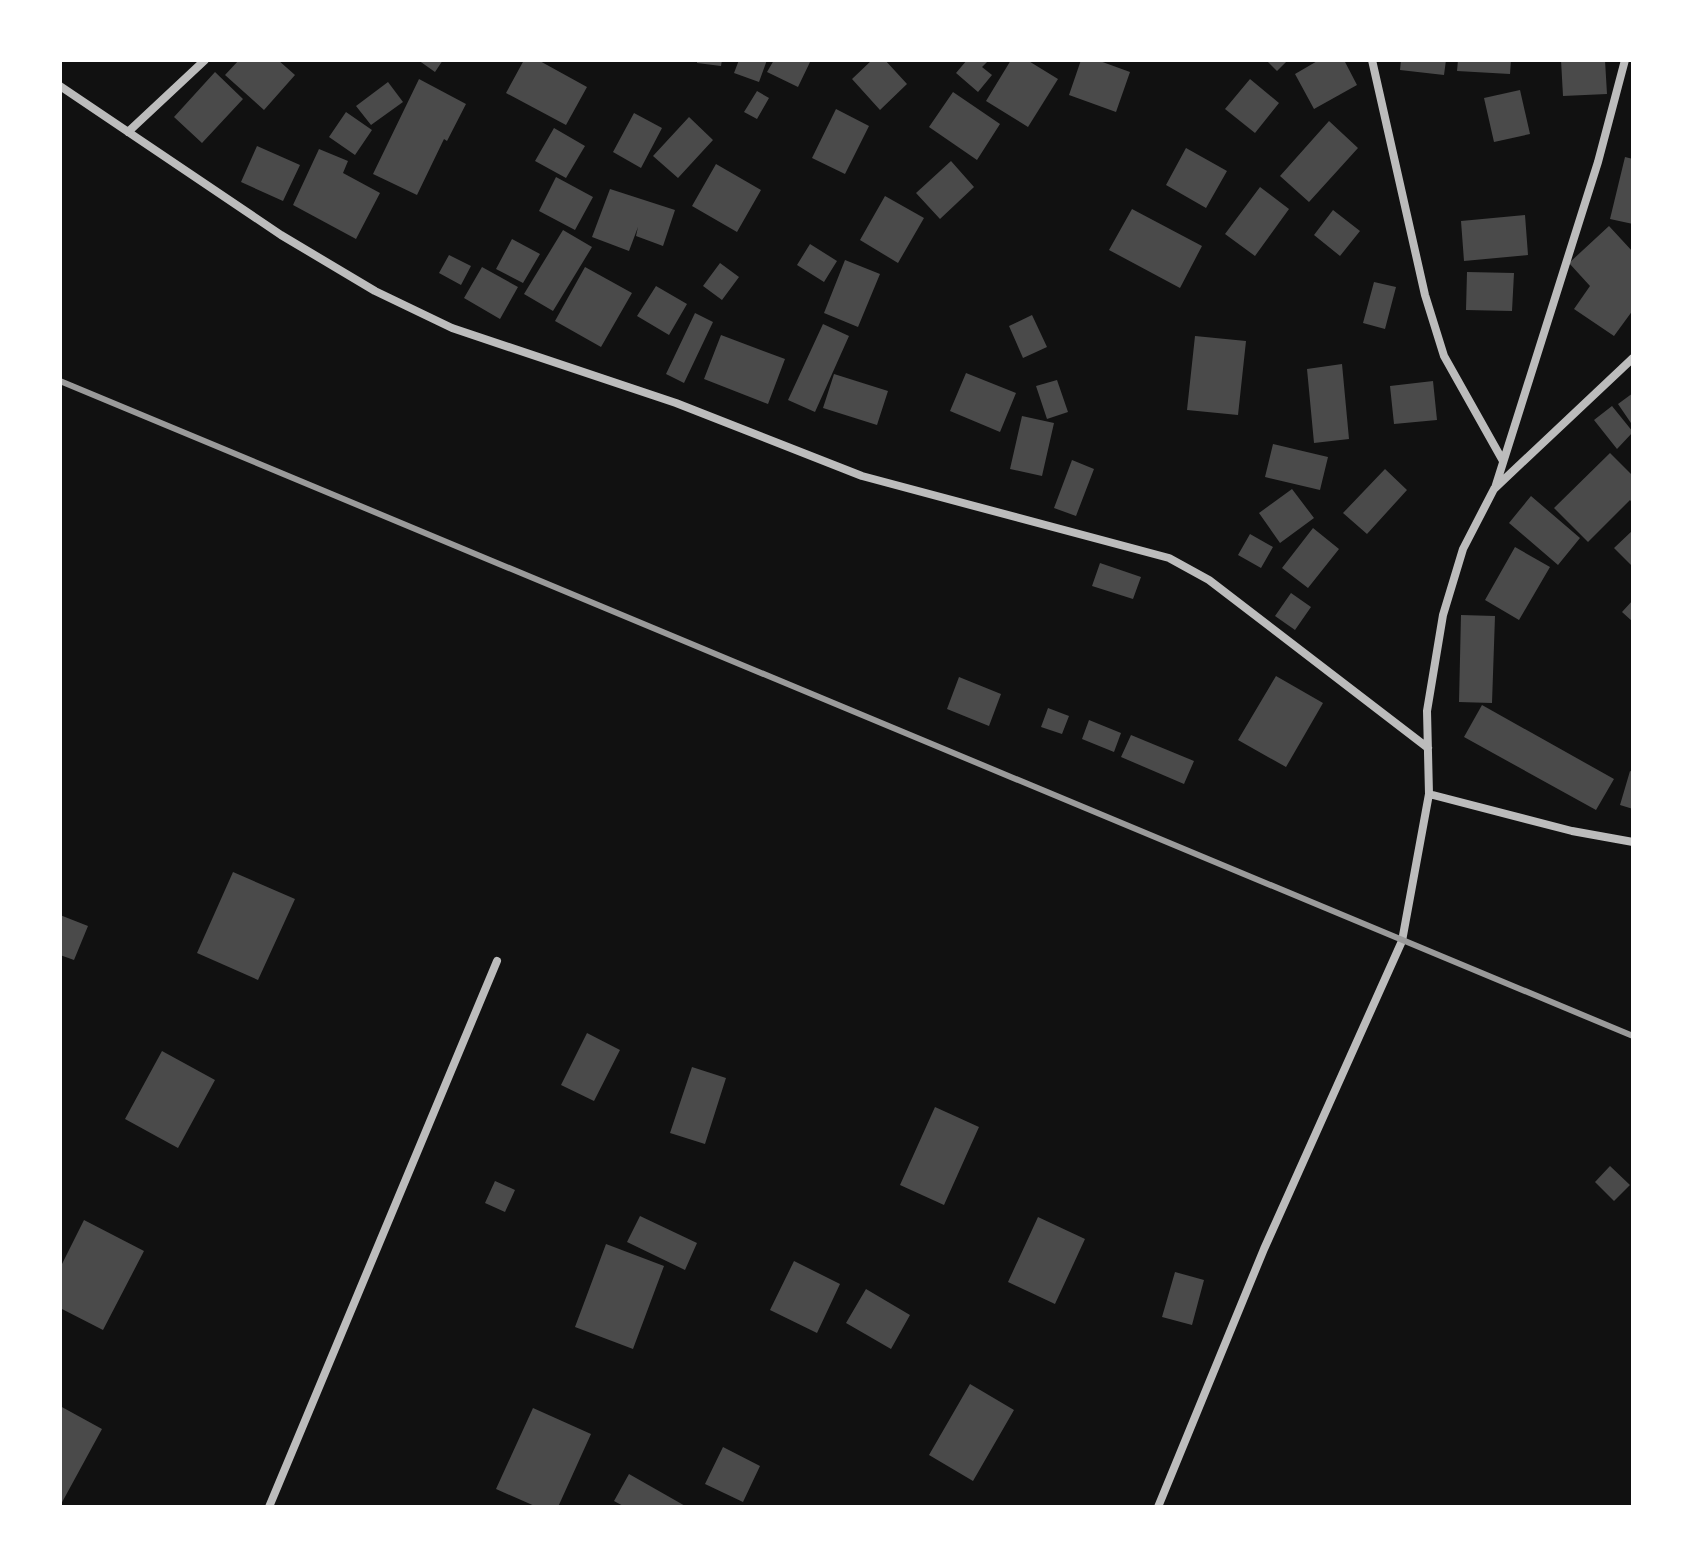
<svg xmlns="http://www.w3.org/2000/svg" width="1693" height="1567" font-family="'Fira Sans',sans-serif">
<style>
.building{fill:#4a4a4a}
.lines{fill:none;stroke-linecap:round;stroke-linejoin:round}
.minor{stroke:#bcbcbc;stroke-width:8}
.rail{stroke:#9a9a9a;stroke-width:6}
</style>
<rect width="100%" height="100%" fill="#111"/>
<path class="building" d="M239,60H278L295,75L264,110L225,75Z
M418,60H443L435,72Z
M524,60H538L587,87L566,125L506,93Z
M697,60H722L721,66L697,63Z
M739,60H767L759,82L734,73Z
M774,60H811L798,87L767,72Z
M872,60H885L907,84L880,110L852,79Z
M967,60H989L982,67L992,75L978,92L956,73Z
M1011,60H1027L1058,79L1028,127L986,101Z
M1081,60H1097L1130,72L1116,112L1069,95Z
M1266,60H1288L1277,71Z
M1319,60H1344L1357,85L1314,109L1295,74Z
M1401,60H1446L1444,75L1400,70Z
M1458,60H1511L1510,74L1457,71Z
M1561,60H1605L1607,94L1563,96Z
M215,72L243,99L202,143L174,117Z
M419,79L466,104L447,141L444,139L417,195L373,174Z
M1250,79L1279,103L1255,133L1225,109Z
M388,82L403,102L371,125L356,106Z
M1520,90L1530,134L1494,142L1484,98Z
M757,91L769,98L757,119L744,112Z
M953,92L1000,124L977,160L929,127Z
M836,109L869,126L845,174L812,158Z
M346,112L372,130L355,155L329,137Z
M634,113L662,128L641,168L613,152Z
M689,117L713,140L678,178L653,156Z
M1329,121L1358,148L1309,202L1280,176Z
M554,128L585,146L566,178L535,161Z
M257,146L300,165L283,201L241,182Z
M1186,148L1227,171L1206,208L1166,185Z
M319,149L348,161L343,173L380,193L356,239L293,205Z
M1625,157L1633,159V224L1610,219Z
M951,161L974,187L940,219L916,193Z
M716,164L761,190L737,232L692,206Z
M556,177L593,197L575,230L539,211Z
M1260,187L1289,209L1255,256L1225,234Z
M610,189L675,210L663,246L636,236L638,227L629,251L592,237Z
M885,196L924,218L898,263L860,240Z
M1132,209L1202,246L1180,288L1109,250Z
M1333,210L1360,231L1340,256L1314,235Z
M1525,215L1528,255L1464,261L1461,221Z
M1609,226L1633,252V310L1614,336L1574,309L1590,286L1569,263Z
M563,230L592,247L553,311L524,294Z
M512,239L540,254L523,283L496,269Z
M810,244L837,261L824,282L797,265Z
M449,255L471,266L461,285L439,273Z
M845,260L880,274L858,327L824,313Z
M720,263L739,277L722,300L703,286Z
M482,267L518,287L500,319L464,298Z
M585,267L632,293L601,347L555,321Z
M1467,272L1514,273L1512,311L1466,310Z
M1374,282L1396,287L1385,329L1363,323Z
M656,286L687,304L669,335L637,316Z
M695,313L713,322L684,383L666,374Z
M1032,315L1047,347L1023,358L1009,326Z
M823,324L849,336L815,412L788,400Z
M721,335L785,359L768,404L704,379Z
M1195,336L1246,341L1238,415L1187,410Z
M1342,364L1349,439L1314,443L1307,369Z
M966,373L1016,393L1000,432L950,411Z
M834,374L888,391L877,425L823,408Z
M1057,380L1068,412L1047,419L1036,386Z
M1433,381L1437,420L1394,424L1390,386Z
M1633,393V426L1618,404Z
M1612,406L1633,432L1617,449L1594,420Z
M1022,416L1054,423L1042,476L1010,469Z
M1273,444L1328,457L1320,490L1265,477Z
M1610,453L1633,476V504L1630,500L1588,542L1554,508Z
M1072,460L1094,469L1076,516L1054,508Z
M1385,469L1407,490L1367,534L1343,513Z
M1292,489L1314,518L1280,543L1259,513Z
M1531,496L1580,538L1558,565L1509,523Z
M1313,528L1339,549L1308,588L1282,568Z
M1633,530V567L1614,548Z
M1250,534L1273,547L1261,568L1238,555Z
M1515,547L1550,567L1519,620L1485,600Z
M1100,563L1141,577L1133,599L1092,586Z
M1291,593L1311,607L1295,630L1275,616Z
M1633,600V622L1622,612Z
M1461,615L1495,616L1492,703L1459,702Z
M1276,676L1323,703L1286,767L1238,740Z
M959,677L1001,694L989,726L947,709Z
M1482,705L1614,779L1596,810L1464,737Z
M1048,708L1069,716L1062,734L1041,727Z
M1089,720L1121,733L1114,752L1082,739Z
M1131,735L1194,761L1184,784L1121,757Z
M1630,771L1633,772V809L1620,805Z
M233,872L295,899L258,980L197,953Z
M60,915L88,926L74,960L60,955Z
M587,1033L620,1050L594,1101L561,1085Z
M162,1051L215,1080L178,1148L125,1119Z
M692,1067L726,1078L705,1144L670,1133Z
M935,1107L979,1127L944,1205L900,1185Z
M1610,1166L1630,1185L1614,1201L1595,1182Z
M495,1181L515,1190L505,1212L485,1203Z
M640,1216L697,1243L685,1270L627,1242Z
M1038,1217L1085,1239L1055,1304L1008,1282Z
M84,1220L144,1251L103,1330L60,1308V1268Z
M606,1244L664,1266L633,1349L575,1327Z
M794,1261L840,1284L817,1333L770,1310Z
M1175,1272L1204,1280L1192,1325L1162,1317Z
M866,1289L910,1315L891,1349L846,1323Z
M970,1384L1014,1410L973,1481L929,1455Z
M60,1406L102,1429L60,1506Z
M533,1408L591,1434L558,1507H537L496,1489Z
M723,1447L760,1466L743,1502L705,1484Z
M629,1474L687,1507H625L614,1501Z"/>
<g class="lines">
<path class="minor" d="M1372,60L1425,295L1444,356L1503,461
M60,86L281,235L375,291L452,328L676,403L862,476L1169,558L1209,580L1428,748
M128,132L205,60
M1495,488L1598,162L1625,60
M1429,794L1572,831L1633,842
M269,1507L497,961
M1158,1507L1264,1249L1402,941L1429,794L1427,711L1443,615L1463,549L1494,489L1633,358"/>
<path class="rail" d="M60,381L1633,1036"/>
</g>
<rect width="1693" height="1567" fill="none" stroke="#ffffff" stroke-width="124"/>
</svg>
